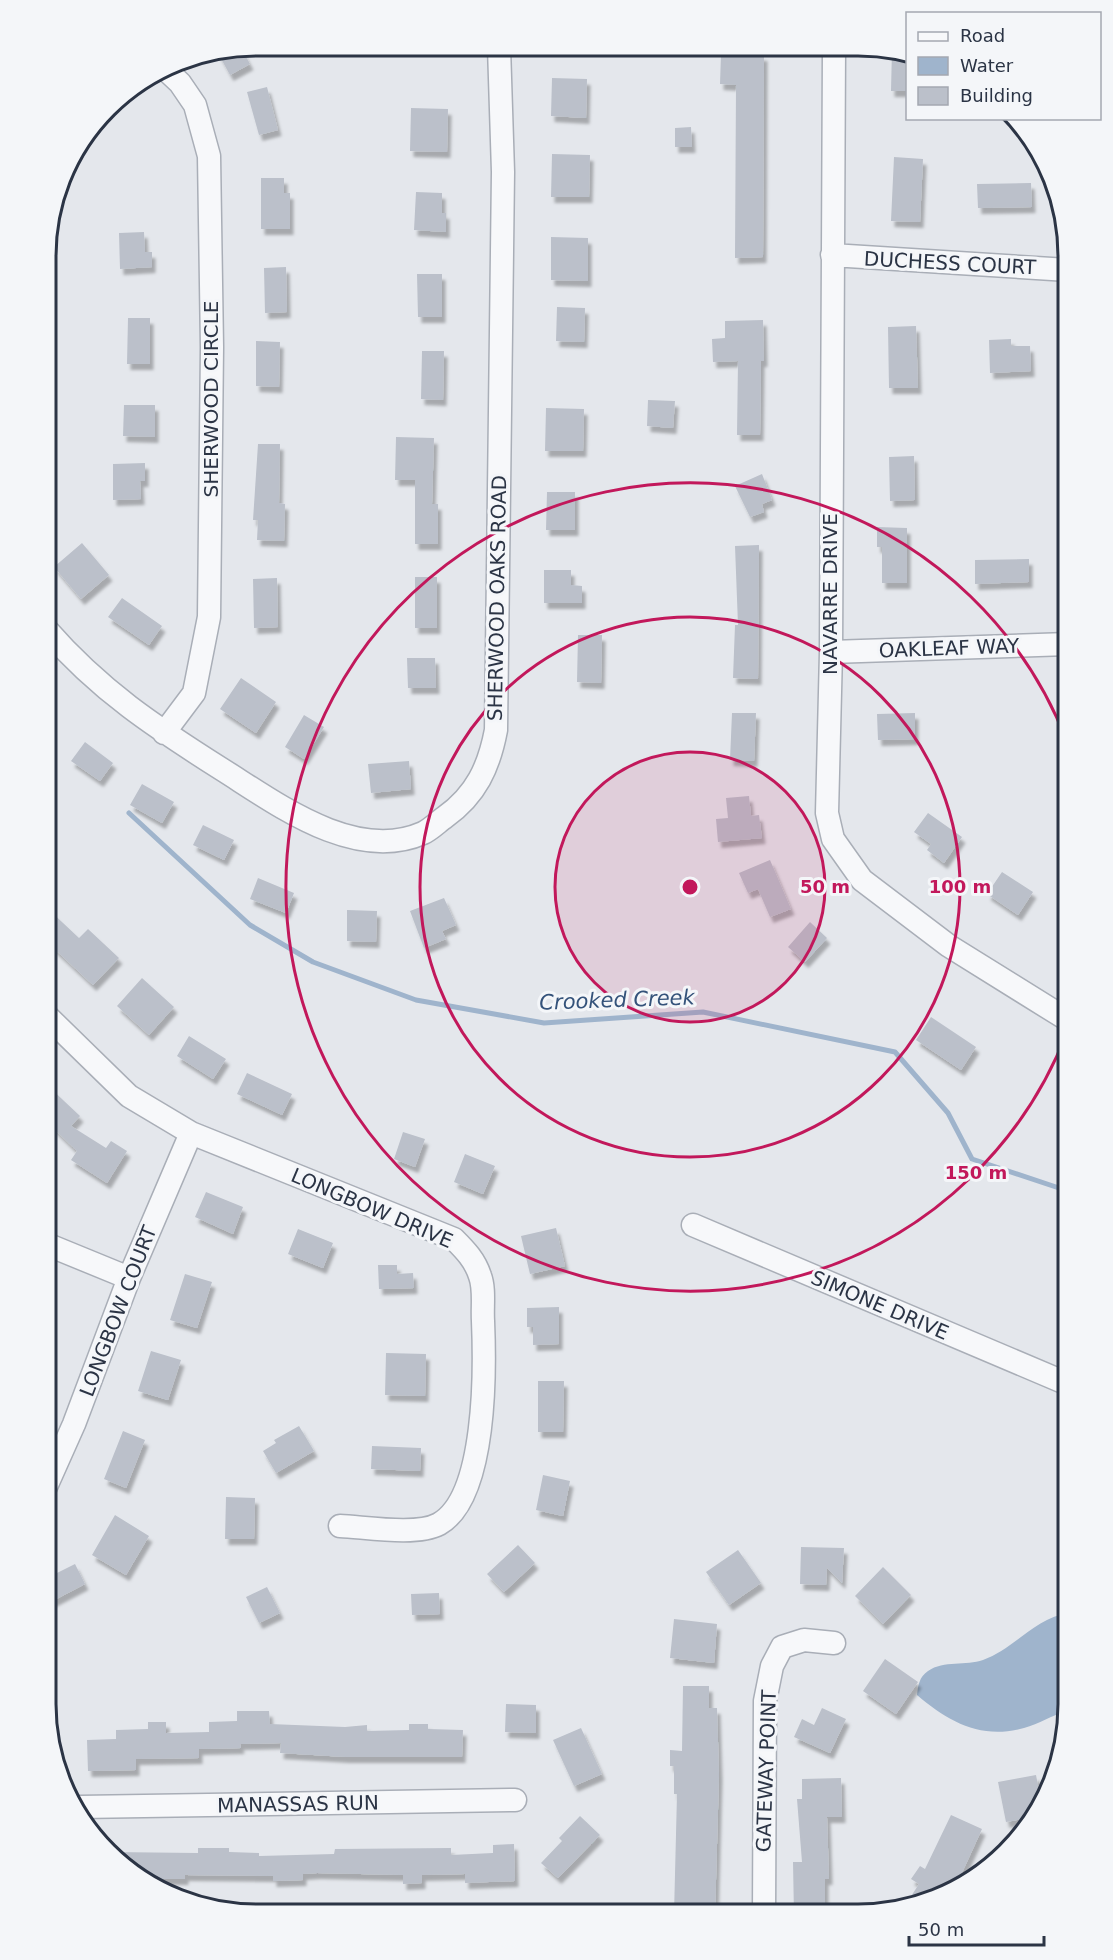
<svg xmlns="http://www.w3.org/2000/svg" width="1113" height="1960" font-family="'DejaVu Sans',sans-serif">
<style>
.water{fill:#9fb4cc}
.lines{fill:none;stroke-linecap:round;stroke-linejoin:round}
.stream{stroke:#9fb4cc;stroke-width:5}
.building{fill:#bbc0ca;filter:url(#shadow)}
.minor-casing{stroke:#a9aeb7;stroke-width:25}
.minor{stroke:#f7f8fa;stroke-width:22}
.ring{fill:none;stroke:#c2185b;stroke-width:3}
.labels{text-anchor:middle;dominant-baseline:central;stroke-width:6;stroke-linejoin:round;paint-order:stroke}
.street-label{font-size:20px;fill:#2b3445;stroke:#f4f6f9}
.water-label{font-size:21px;font-style:italic;fill:#34527a;stroke:#f4f6f9}
.rim{fill:none;stroke:#2b3445;stroke-width:3}
.centre{fill:#c2185b;stroke:#f4f6f9;stroke-width:3}
.ring-label{font-size:18px;text-anchor:middle;font-weight:bold;fill:#c2185b;stroke:#f4f6f9;stroke-width:6;stroke-linejoin:round;paint-order:stroke}
</style>
<defs>
<filter id="shadow"><feDropShadow dx="3.5" dy="6" stdDeviation="1.5" flood-color="#0004"/></filter>
</defs>
<rect width="100%" height="100%" fill="#e4e7ec"/>
<path class="water" d="M1068,1613V1711C1052,1715 1039,1724 1024,1728C981,1740 949,1722 917,1695C918,1686 919,1677 928,1671C944,1660 966,1666 983,1660C1014,1649 1035,1618 1068,1613Z"/>
<g class="lines">
<path class="stream" d="M129,813L250,925L313,962L416,1000L544,1023L703,1012L895,1052L948,1113L972,1159L1068,1191"/>
</g>
<path class="building" d="M241,48L250,64L230,75L218,53Z
M892,49L908,54V91H891Z
M721,54L764,55L763,257L735,258L736,85L720,84Z
M552,78L587,79L586,118L551,116Z
M267,87L278,130L259,135L247,92Z
M411,108L448,109L447,152L410,151Z
M691,127L692,147H675V128Z
M552,154L590,155L589,197H551Z
M894,157L923,159L920,222L891,221Z
M261,178H284V193H290V229H261Z
M1031,183L1032,207L978,208L977,184Z
M416,192L442,193V213H446V232L414,230Z
M144,232L145,252H152V267L120,269L119,233Z
M551,237L588,238V281L551,280Z
M286,267L287,312L265,313L264,268Z
M417,274H442V317H418Z
M557,307L585,308L584,342L556,341Z
M128,318H150V364H127Z
M763,320L764,361H761L760,435H737L738,361L713,362L712,339L725,338V321Z
M916,326L918,388H889L888,327Z
M1011,339V346H1030L1031,371L990,373L989,340Z
M256,341L280,342L279,387L256,386Z
M422,351H444L443,400L421,399Z
M648,400L675,401L673,428L647,426Z
M124,405H155V437L123,436Z
M546,408L584,409L583,451H545Z
M396,437L434,438L432,504H438V544H415V480H395Z
M258,444H280L279,503L285,504L284,541L257,540L258,520H253Z
M914,456L915,500L890,501L889,457Z
M145,463V481H140L141,499L113,500V464Z
M762,474L772,500L762,504L764,512L750,517L735,486Z
M547,492H575V530H546Z
M877,527L907,528V583H882V547H877Z
M82,543L109,575L81,599L54,567Z
M759,545L758,679L733,678L735,625H738L735,546Z
M1029,559V582L975,584V560Z
M544,570H571V585L582,586V603H544Z
M415,577H437V628H415Z
M277,578L278,627L254,628L253,579Z
M122,598L162,626L149,645L108,617Z
M578,635H602L601,683L577,682Z
M407,658H435L436,688H408Z
M241,678L276,702L256,733L220,709Z
M732,713H756L754,761L730,760Z
M915,713V739L878,740L877,714Z
M304,715L324,727L304,759L285,747Z
M85,742L113,763L100,781L71,761Z
M409,761L411,789L371,793L368,764Z
M142,784L174,802L162,823L130,805Z
M749,796L751,816L759,815L762,838L718,842L716,819L728,818L726,798Z
M928,813L962,837L944,863L927,850L931,844L914,832Z
M203,825L234,840L224,860L193,845Z
M770,860L791,909L770,917L758,889L748,893L739,873Z
M1002,872L1033,892L1018,915L987,894Z
M258,878L294,893L286,913L250,899Z
M444,898L456,925L442,931L446,939L424,948L410,911Z
M46,907L79,938L88,929L119,958L93,985L46,941Z
M347,910L377,911L376,942L347,941Z
M810,922L827,938L805,962L788,947Z
M142,978L174,1007L149,1035L117,1006Z
M931,1017L976,1047L961,1070L916,1040Z
M189,1036L226,1059L213,1079L177,1056Z
M247,1073L292,1094L282,1115L237,1094Z
M46,1084L80,1116L71,1126L106,1148L111,1141L127,1151L107,1183L71,1160L77,1151L46,1121Z
M403,1132L425,1139L415,1167L394,1159Z
M465,1154L495,1166L483,1194L454,1182Z
M206,1192L243,1207L233,1234L195,1217Z
M556,1228L565,1266L530,1274L521,1236Z
M298,1229L333,1243L323,1268L288,1254Z
M378,1265H397V1274L413,1273L414,1288L379,1289Z
M185,1274L212,1282L197,1328L170,1320Z
M559,1307V1344L533,1345V1327H527V1308Z
M151,1351L181,1360L168,1400L138,1391Z
M386,1353L426,1354L425,1396L385,1395Z
M538,1381H564L563,1432H538Z
M299,1426L314,1451L276,1473L263,1451L276,1443L274,1440Z
M123,1431L145,1440L126,1488L104,1479Z
M372,1446L421,1448L420,1471L371,1469Z
M543,1475L570,1481L563,1516L536,1510Z
M226,1497L255,1498L254,1539H225Z
M115,1515L149,1536L126,1575L92,1555Z
M518,1545L535,1563L504,1592L487,1574Z
M801,1547L844,1548L842,1583L827,1568L826,1585L800,1584Z
M738,1550L761,1583L729,1605L706,1572Z
M75,1564L85,1584L45,1605V1579Z
M883,1567L911,1595L883,1624L855,1596Z
M267,1587L280,1613L259,1623L246,1597Z
M439,1593L440,1614L412,1615L411,1594Z
M674,1619L717,1624L714,1663L670,1658Z
M885,1659L918,1682L896,1714L863,1691Z
M683,1686H709V1708H717L719,1775L715,1915L674,1914L677,1794H674V1766H670V1750L682,1751Z
M506,1704L536,1705V1733L505,1732Z
M822,1708L846,1719L830,1753L794,1737L802,1719L814,1725Z
M237,1711H269L270,1724L345,1727L367,1725V1731L409,1730V1724H428V1729L463,1730L462,1757H346L280,1753L281,1743L240,1744L241,1748L199,1749V1758L136,1759V1770L88,1771L87,1740L116,1739V1730L148,1729V1722H166V1733L209,1732V1722L237,1721Z
M581,1728L602,1774L574,1786L553,1740Z
M1036,1775L1041,1801L1033,1817L1006,1822L998,1782Z
M841,1778L842,1817H827L829,1879H825V1915H794L793,1862H802L797,1799H802V1779Z
M951,1815L982,1829L955,1888L925,1904L904,1907L919,1884L911,1879L920,1866L925,1869Z
M580,1816L600,1835L558,1878L541,1863L562,1841L559,1838Z
M514,1844L515,1881L465,1883V1874L422,1875V1883L403,1884V1875L317,1873L303,1874V1880L273,1881V1876L185,1875V1879H156V1887L117,1863L110,1852L198,1853V1848H229V1852L259,1853V1856L334,1854L335,1849L451,1848V1855L493,1853V1845Z"/>
<g class="lines">
<g class="minor-casing">
<path id="minor" d="M834,49L831,652L827,813L833,839L862,880L949,946L1068,1020
M164,68L180,83L195,105L209,156L212,347L209,617L194,693L164,733
M832,255L1068,270
M46,629C100,691 155,727 223,770C277,804 355,863 423,833C430,830 438,822 445,817C476,795 489,767 496,730L503,172L499,47
M831,652L1068,644
M46,1015L129,1096L191,1133L454,1239C465,1250 475,1260 480,1276C485,1289 482,1307 483,1321C485,1368 487,1497 439,1524C417,1536 365,1527 340,1526
M693,1225L1068,1384
M46,1244L129,1278
M45,1489L74,1424L129,1278L191,1133
M80,1807L515,1800
M764,1915L765,1701L772,1666L782,1647L804,1640L834,1643"/>
</g>
<use href="#minor" class="minor"/>
</g>
<circle cx="690" cy="887" r="135" fill="#c2185b" fill-opacity=".12"/>
<g class="ring">
<circle cx="690" cy="887" r="135"/>
<circle cx="690" cy="887" r="270"/>
<path d="M1067 1032A404 404 0 1 1 1067 742"/>
</g>
<g class="labels">
<g class="street-label">
<text transform="translate(950 263) rotate(3)">DUCHESS COURT</text>
<text transform="translate(211 399) rotate(-90)">SHERWOOD CIRCLE</text>
<text transform="translate(830 594) rotate(-90)">NAVARRE DRIVE</text>
<text transform="translate(497 598) rotate(-89)">SHERWOOD OAKS ROAD</text>
<text transform="translate(949 648) rotate(-2)">OAKLEAF WAY</text>
<text transform="translate(372 1208) rotate(23)">LONGBOW DRIVE</text>
<text transform="translate(880 1305) rotate(23)">SIMONE DRIVE</text>
<text transform="translate(118 1311) rotate(-69)">LONGBOW COURT</text>
<text transform="translate(766 1771) rotate(-88)">GATEWAY POINT</text>
<text transform="translate(298 1804) rotate(-1)">MANASSAS RUN</text>
</g>
<g class="water-label">
<text transform="translate(617 1000) rotate(-2)">Crooked Creek</text>
</g>
</g>
<path d="M0 0H1113V1960H0ZM256 56H858A200 200 0 0 1 1058 256V1704A200 200 0 0 1 858 1904H256A200 200 0 0 1 56 1704V256A200 200 0 0 1 256 56Z" fill="#f4f6f9" fill-rule="evenodd"/>
<path class="rim" d="M256 56H858A200 200 0 0 1 1058 256V1704A200 200 0 0 1 858 1904H256A200 200 0 0 1 56 1704V256A200 200 0 0 1 256 56Z"/>
<circle cx="690" cy="887" r="9" class="centre"/>
<g class="ring-label">
<text x="825" y="893">50 m</text>
<text x="960" y="893">100 m</text>
<text x="976" y="1179">150 m</text>
</g>
<rect x="906" y="12" width="195" height="108" fill="#f4f6f9" stroke="#a4a8b1" stroke-width="1.5"/>
<rect x="918" y="32" width="30" height="9" fill="#f7f8fa" stroke="#a4a8b1" stroke-width="1.5"/>
<text x="960" y="42" font-size="18" fill="#2b3445">Road</text>
<rect x="918" y="57" width="30" height="18" fill="#9fb4cc" stroke="#a4a8b1" stroke-width="1.5"/>
<text x="960" y="72" font-size="18" fill="#2b3445">Water</text>
<rect x="918" y="87" width="30" height="18" fill="#bbc0ca" stroke="#a4a8b1" stroke-width="1.5"/>
<text x="960" y="102" font-size="18" fill="#2b3445">Building</text>
<path d="M909 1936v9h135v-9" fill="none" stroke="#2b3445" stroke-width="3"/>
<text x="918" y="1936" font-size="18" fill="#2b3445" stroke="#f4f6f9" stroke-width="4.5" paint-order="stroke">50 m</text>
</svg>
